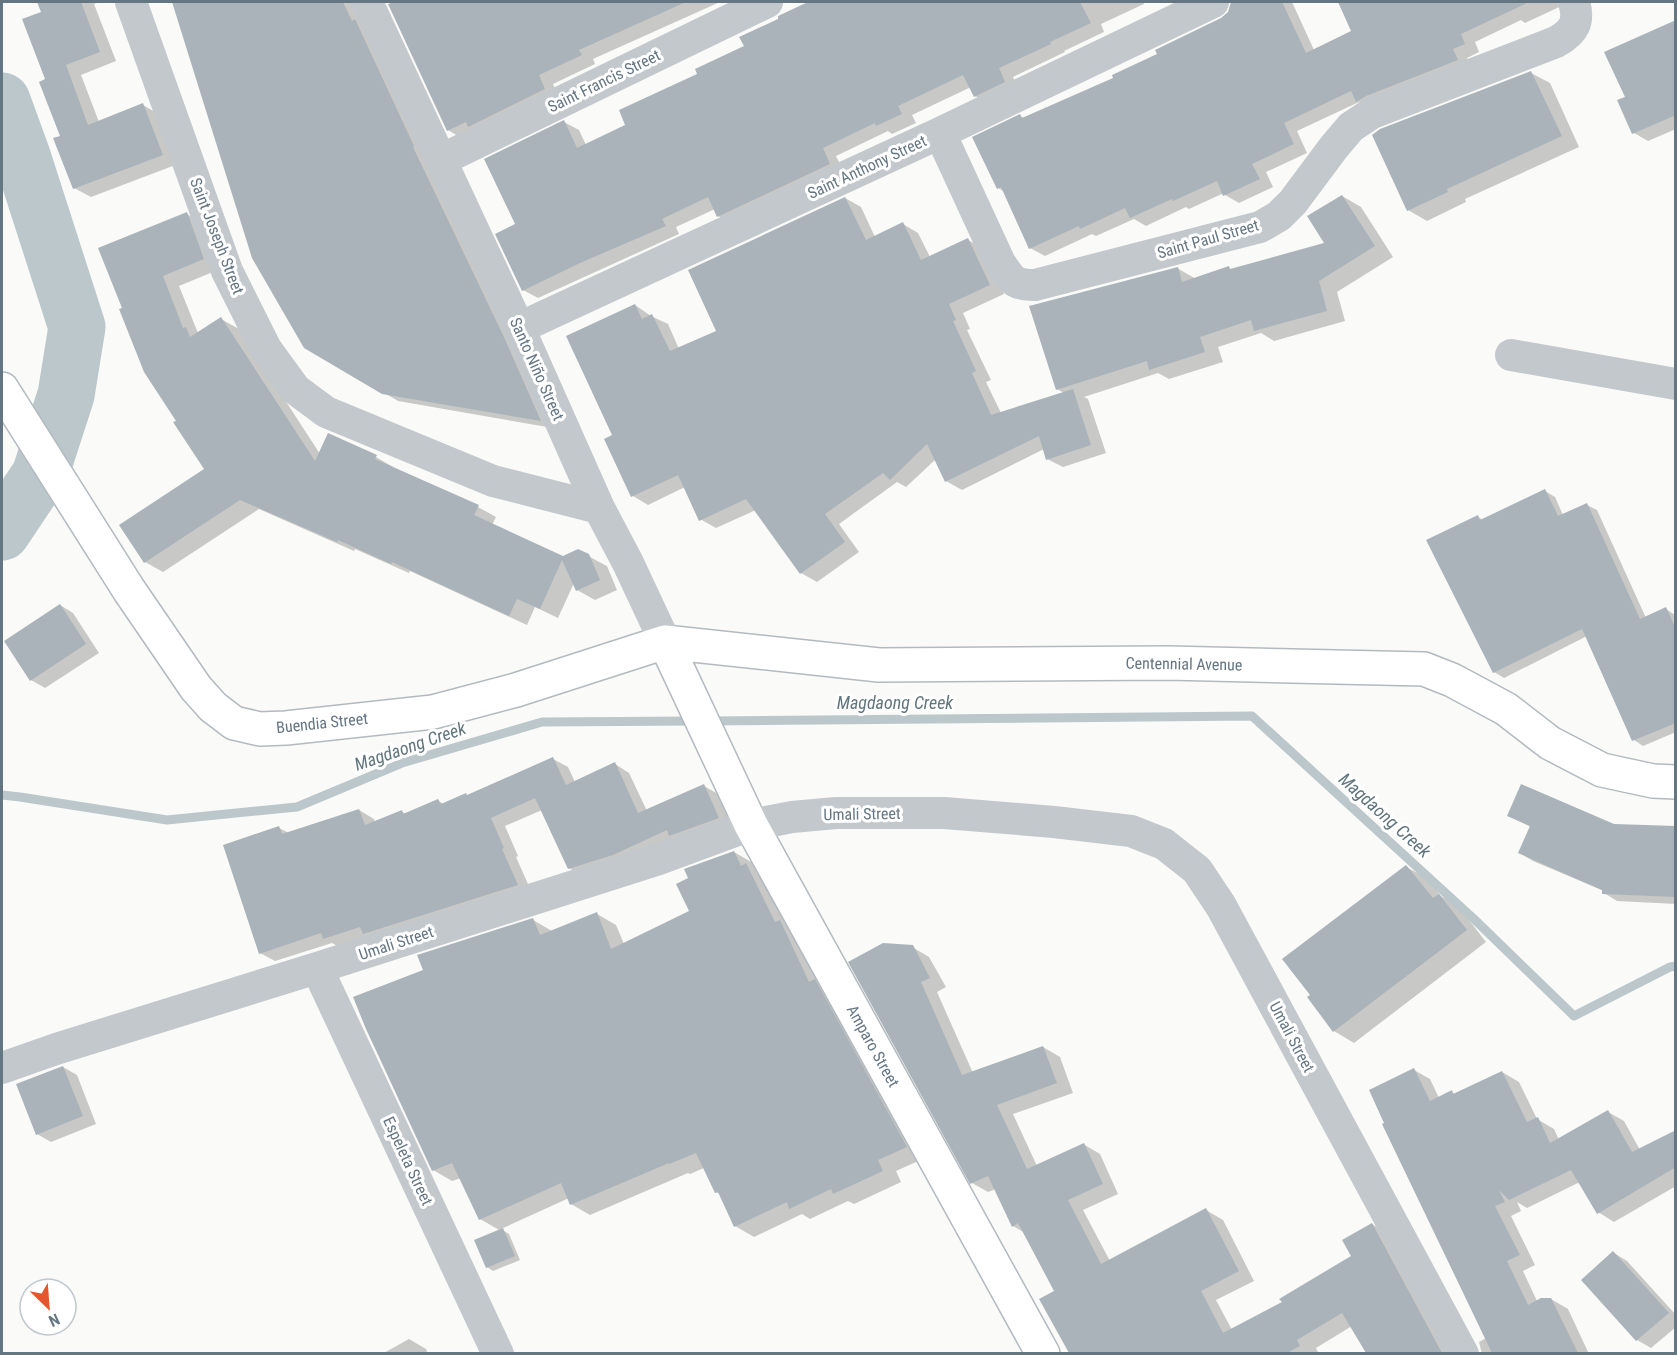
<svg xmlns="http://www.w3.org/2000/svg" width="1677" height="1355" font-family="'Roboto Condensed',sans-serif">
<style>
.shadow{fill:#0003}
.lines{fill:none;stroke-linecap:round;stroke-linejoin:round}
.stream{stroke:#bbc7cb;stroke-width:9}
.river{stroke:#bbc7cb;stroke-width:57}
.building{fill:#aab3b9}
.secondary-casing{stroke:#b3babf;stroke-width:36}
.street{stroke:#c3c8cc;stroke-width:32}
.secondary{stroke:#fff;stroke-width:33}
.labels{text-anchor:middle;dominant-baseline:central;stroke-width:6;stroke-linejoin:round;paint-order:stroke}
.street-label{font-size:16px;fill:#657683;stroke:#fff}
.water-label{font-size:18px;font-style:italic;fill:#60757c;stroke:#fff}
</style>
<rect width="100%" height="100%" fill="#fafaf8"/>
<path class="shadow" d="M39,2H100L94,4L116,61L81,75L99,122L143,105L160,115L178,164L91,197L74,188L47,80L43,12Z
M174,2H353L553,428L398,401L306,347L254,257Z
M398,2H720L593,59L595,64L553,84L559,98L463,139L448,130L390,5Z
M811,2H1143L1144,4L1101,24L1104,32L1064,51L1065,52L1013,77L1019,90L990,104L975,96L971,87L912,115L916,123L892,134L888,131L836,156L844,172L733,224L718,216L715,209L676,227L679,234L538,298L523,290L517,225L564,122L579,130L586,145L627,125L699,74L746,47L779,20V17Z
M1232,2H1292L1314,50L1353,32L1339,2H1570L1525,23L1521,20L1475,42L1479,52L1467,58L1472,69L1372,109L1359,102L1297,131L1307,153L1266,172L1273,187L1239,203L1225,195L1224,193L1189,209L1186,207L1146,226L1134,219L1096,236L1092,234L1045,256L1030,248L1005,192L998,188L1020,116L1024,118L1115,79L1159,55L1222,20L1229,14Z
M1676,21V129L1648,141L1634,133L1627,97Z
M1531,73L1550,83L1579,147L1465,199L1466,202L1427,221L1408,210Z
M1342,196L1361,207L1393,257L1337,292L1345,321L1274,341L1261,333L1218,347L1223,362L1169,379L1158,373L1084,397L1088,399L1106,453L1063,467L1047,459L1044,449L962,490L946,481L936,459L906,487L897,482L839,524L859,552L817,582L801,573L756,510L716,528L700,519L685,487L648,505L633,496L614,436L635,305L651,316L668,324L679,349L718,331L845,198L861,207L875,237L903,224L918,233L930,257L968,240L983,248L1004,294L963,313L970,329L967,330L991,380L986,382L1001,413L1064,393L1057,389L1177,268L1196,279L1229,268L1232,270L1326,244Z
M187,214L204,224L220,269L179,286L198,333L221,319L239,329L320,454L376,457L393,467V468L478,507L496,517L492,525L563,557L588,556L607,566L617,590L595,600L577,590L574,583L558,618L535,607L527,625L410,571L409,573L355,549L354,551L259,509L163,572L145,562L206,470L178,421L121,310Z
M1545,491L1555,497L1563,515L1587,505L1597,510L1646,618L1666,609L1675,615L1676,732L1643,746L1634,740L1587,636L1504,678L1494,672L1478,517L1483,520Z
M60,605L73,613L99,653L45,688L31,680L6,641Z
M553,759L568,767L575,782L615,764L629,773L647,811L704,786L718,794L733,826L584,877L569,868L542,810L505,826L518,856L516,857L532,893L339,947L332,943L275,961L260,953L279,828L289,833L359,810L374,819L375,822L401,811L406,814L438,801L444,804L469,796Z
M1509,816L1613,825L1676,828V904L1617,901L1604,893V891L1533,861L1520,853L1531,827Z
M734,852L753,863L756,871L765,876L925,1158L896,1171L901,1182L854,1204L848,1201L810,1219L802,1214L754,1237L735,1226L721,1195L716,1192L704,1168L690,1174L688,1173L590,1215L571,1204L569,1198L501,1229L509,1234L520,1260L493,1271L487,1267L501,1231L480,1219L461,1178L452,1181L433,1170L425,971L533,920L552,931L597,914L616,925L624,944L691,912Z
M1406,867L1427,878L1441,896L1459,907L1486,942L1354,1043L1334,1031Z
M912,947L929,957L946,987L937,992L973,1073L1043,1047L1060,1057L1073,1093L1013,1114L1037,1166L1083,1144L1100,1154L1118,1194L1083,1210L1110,1261L1206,1210L1223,1220L1254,1281L1216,1300L1232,1330L1284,1303L1353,1257L1372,1224L1388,1234L1453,1354H1368L1352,1326L1316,1348L1319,1354H1074L1056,1292L1025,1233L1013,1226L996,1189L988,1192L972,1183Z
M63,1067L77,1075L96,1124L51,1142L37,1134Z
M1414,1070L1430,1079L1439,1098L1452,1092L1456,1095L1502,1072L1519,1082L1537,1119L1554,1129L1559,1140L1608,1112L1624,1121L1640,1150L1676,1133V1186L1614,1222L1598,1212L1580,1182L1527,1208L1517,1202L1521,1211L1511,1216L1535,1265L1523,1271L1537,1301L1551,1299L1568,1309L1589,1354H1482L1479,1342L1486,1338Z
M1614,1253L1627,1261L1676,1315V1327L1651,1348L1637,1340L1583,1280Z
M409,1339L426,1349L428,1354H382Z"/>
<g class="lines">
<path class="stream" d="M710,721L1252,716L1474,919L1574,1016L1670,967L1676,966
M2,795L20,797L167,820L297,807L402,763L542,722L694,721"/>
<path class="river" d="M2,101L22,156L77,327L66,395L40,475L2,532"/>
</g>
<path class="building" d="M37,2H81L100,52L66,65L88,125L143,103L163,155L73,189L53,138L60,136L39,82L45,79L22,19L41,12Z
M172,2H343L352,21L355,19L414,146L413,147L503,335L541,421L382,394L304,348L252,258Z
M394,2H686L579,50L582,55L539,75L545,89L468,127L466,122L447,131L388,4Z
M808,2H1080L1091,23L1050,42L1051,44L999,68L1005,82L974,97L963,75L898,106L902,114L876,126L875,123L823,148L830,164L717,217L708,197L662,219L666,226L580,263L522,291L495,234L515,224L484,159L564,120L577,148L625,125L619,110L697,74L695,69L744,46L739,37L778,19V16Z
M1231,2H1282L1306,53L1351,31L1338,2H1529L1461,34L1465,44L1453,49L1458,60L1366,96L1356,102L1351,91L1284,123L1294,144L1252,164L1260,179L1223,196L1217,181L1173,201L1172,199L1130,218L1125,208L1080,229L1079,226L1029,249L1001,187L997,189L972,137L1020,114L1022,118L1113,78L1112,75L1157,54L1155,50L1221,18L1228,12Z
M1676,20V115L1632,134L1617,100L1625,97L1604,52Z
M1531,71L1562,136L1447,189L1448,192L1407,211L1372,135L1380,129Z
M1342,195L1375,246L1319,281L1327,311L1254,331L1251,320L1200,337L1205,352L1149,370L1147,361L1056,390L1029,306L1178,267L1182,282L1229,266L1230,269L1324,243L1307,216Z
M845,197L866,240L903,222L921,260L968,238L990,285L949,304L956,320L953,321L976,371L972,373L991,415L1073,389L1091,445L1046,460L1039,436L945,482L927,444L890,480L883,473L825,514L845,542L800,574L746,499L699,521L678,475L631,497L604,439L612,435L566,336L635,304L642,319L652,314L670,351L716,331L688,270Z
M187,212L204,259L163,276L183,328L186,327L190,337L221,317L315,461L328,433L377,455L375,459L479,505L474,515L563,556L578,549L589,554L600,580L576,591L562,560L540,609L517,599L509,616L392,562L391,564L338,540L337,542L240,500L144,563L119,525L204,469L173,422L176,421L144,372L119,309L122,308L98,248Z
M1545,489L1558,516L1587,503L1640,619L1666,607L1676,629V723L1632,741L1582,629L1493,673L1426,540L1478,515L1480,520Z
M60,604L86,644L30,681L4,641Z
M553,757L566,785L615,762L638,813L704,784L719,818L669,836L667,830L613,855L568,869L535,798L491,818L504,848L502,849L518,885L363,934L360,927L323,939L321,933L259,954L223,845L279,826L282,834L359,809L365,825L402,810L403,814L438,799L441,804L466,793L467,795Z
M1521,784L1614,824L1676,826V897L1602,894V890L1518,853L1530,826L1507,816Z
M734,851L741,866L746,863L775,922L780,920L809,982L815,979L907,1147L878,1160L883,1171L833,1194L831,1189L789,1209L787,1202L734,1227L718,1192L715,1193L696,1153L669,1164V1163L570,1205L561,1183L479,1220L452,1163L432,1171L366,1029L353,997L423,970L417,955L533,918L540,935L597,912L611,949L689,911L676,884L688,878L684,869Z
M1406,865L1433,898L1439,894L1467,930L1333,1032L1307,997L1310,995L1282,959Z
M883,943L913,945L930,978L921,982L962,1075L1043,1046L1057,1083L997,1105L1027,1169L1084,1143L1103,1184L1068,1200L1101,1264L1206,1208L1239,1271L1201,1291L1223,1333L1282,1302L1279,1299L1351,1256L1342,1240L1372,1223L1442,1353H1366L1342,1313L1297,1340L1300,1346L1287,1353H1069L1039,1299L1054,1291L1018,1223L1012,1227L988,1176L970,1184L848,962Z
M63,1066L83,1116L36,1135L16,1084Z
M1414,1068L1430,1101L1452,1090L1453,1094L1502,1071L1527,1122L1538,1117L1550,1143L1608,1110L1632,1152L1676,1130V1167L1597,1214L1571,1170L1509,1200L1499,1190L1505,1202L1495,1206L1520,1255L1507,1261L1528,1305L1541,1298H1551L1578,1353H1492L1382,1124L1384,1123L1369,1090Z
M503,1228L515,1256L486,1268L474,1240Z
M1613,1251L1669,1313L1636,1341L1581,1280Z"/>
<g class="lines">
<g class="secondary-casing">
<path id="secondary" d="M2,389L129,590L196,688L213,707L234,723L260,729L286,728L433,712L516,690L665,642L879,665L1168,663L1424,669L1452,680L1506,709L1550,743L1602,770L1653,781L1676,782
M665,642L751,825L1043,1354"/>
</g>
<path class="street" d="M131,2L227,271L266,349L295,389L326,412L493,481L599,508
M367,2L519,328L599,508L628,563L665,642
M940,133L1000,263C1012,280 1013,285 1035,285L1260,227L1279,216L1293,202L1334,147L1351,127L1372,113L1556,42C1574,32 1580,22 1574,2
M441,160L767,2
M519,328L940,133L1213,2
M1511,355L1676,384
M317,968L498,1354
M2,1068L56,1049L317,968L659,859L751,825L792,817L836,813H944L1054,822L1131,831L1164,844L1197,870L1221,906L1463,1354"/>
<use href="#secondary" class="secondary"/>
</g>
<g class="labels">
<g class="street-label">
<text transform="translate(604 81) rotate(-26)">Saint Francis Street</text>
<text transform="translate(867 167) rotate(-25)">Saint Anthony Street</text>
<text transform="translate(217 236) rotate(69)">Saint Joseph Street</text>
<text transform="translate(1208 239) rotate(-16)">Saint Paul Street</text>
<text transform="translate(537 369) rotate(66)">Santo Niño Street</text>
<text transform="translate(1184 664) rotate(1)">Centennial Avenue</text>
<text transform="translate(322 723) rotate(-6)">Buendia Street</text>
<text transform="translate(862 814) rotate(-1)">Umali Street</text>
<text transform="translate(396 943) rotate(-18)">Umali Street</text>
<text transform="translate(1292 1037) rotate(62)">Umali Street</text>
<text transform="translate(873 1046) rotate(61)">Amparo Street</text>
<text transform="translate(408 1161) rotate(65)">Espeleta Street</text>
</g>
<g class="water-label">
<text x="895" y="702">Magdaong Creek</text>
<text transform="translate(410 746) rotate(-19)">Magdaong Creek</text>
<text transform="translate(1385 815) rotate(42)">Magdaong Creek</text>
</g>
</g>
<rect width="1677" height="1355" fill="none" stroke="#657683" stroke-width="6"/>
<g transform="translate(48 1307) rotate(155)"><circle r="28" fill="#ffffff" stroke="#c1c8cd" stroke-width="1.5"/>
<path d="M0-4.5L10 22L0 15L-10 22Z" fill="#e4572e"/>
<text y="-9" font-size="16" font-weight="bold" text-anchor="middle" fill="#657683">N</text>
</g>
</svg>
